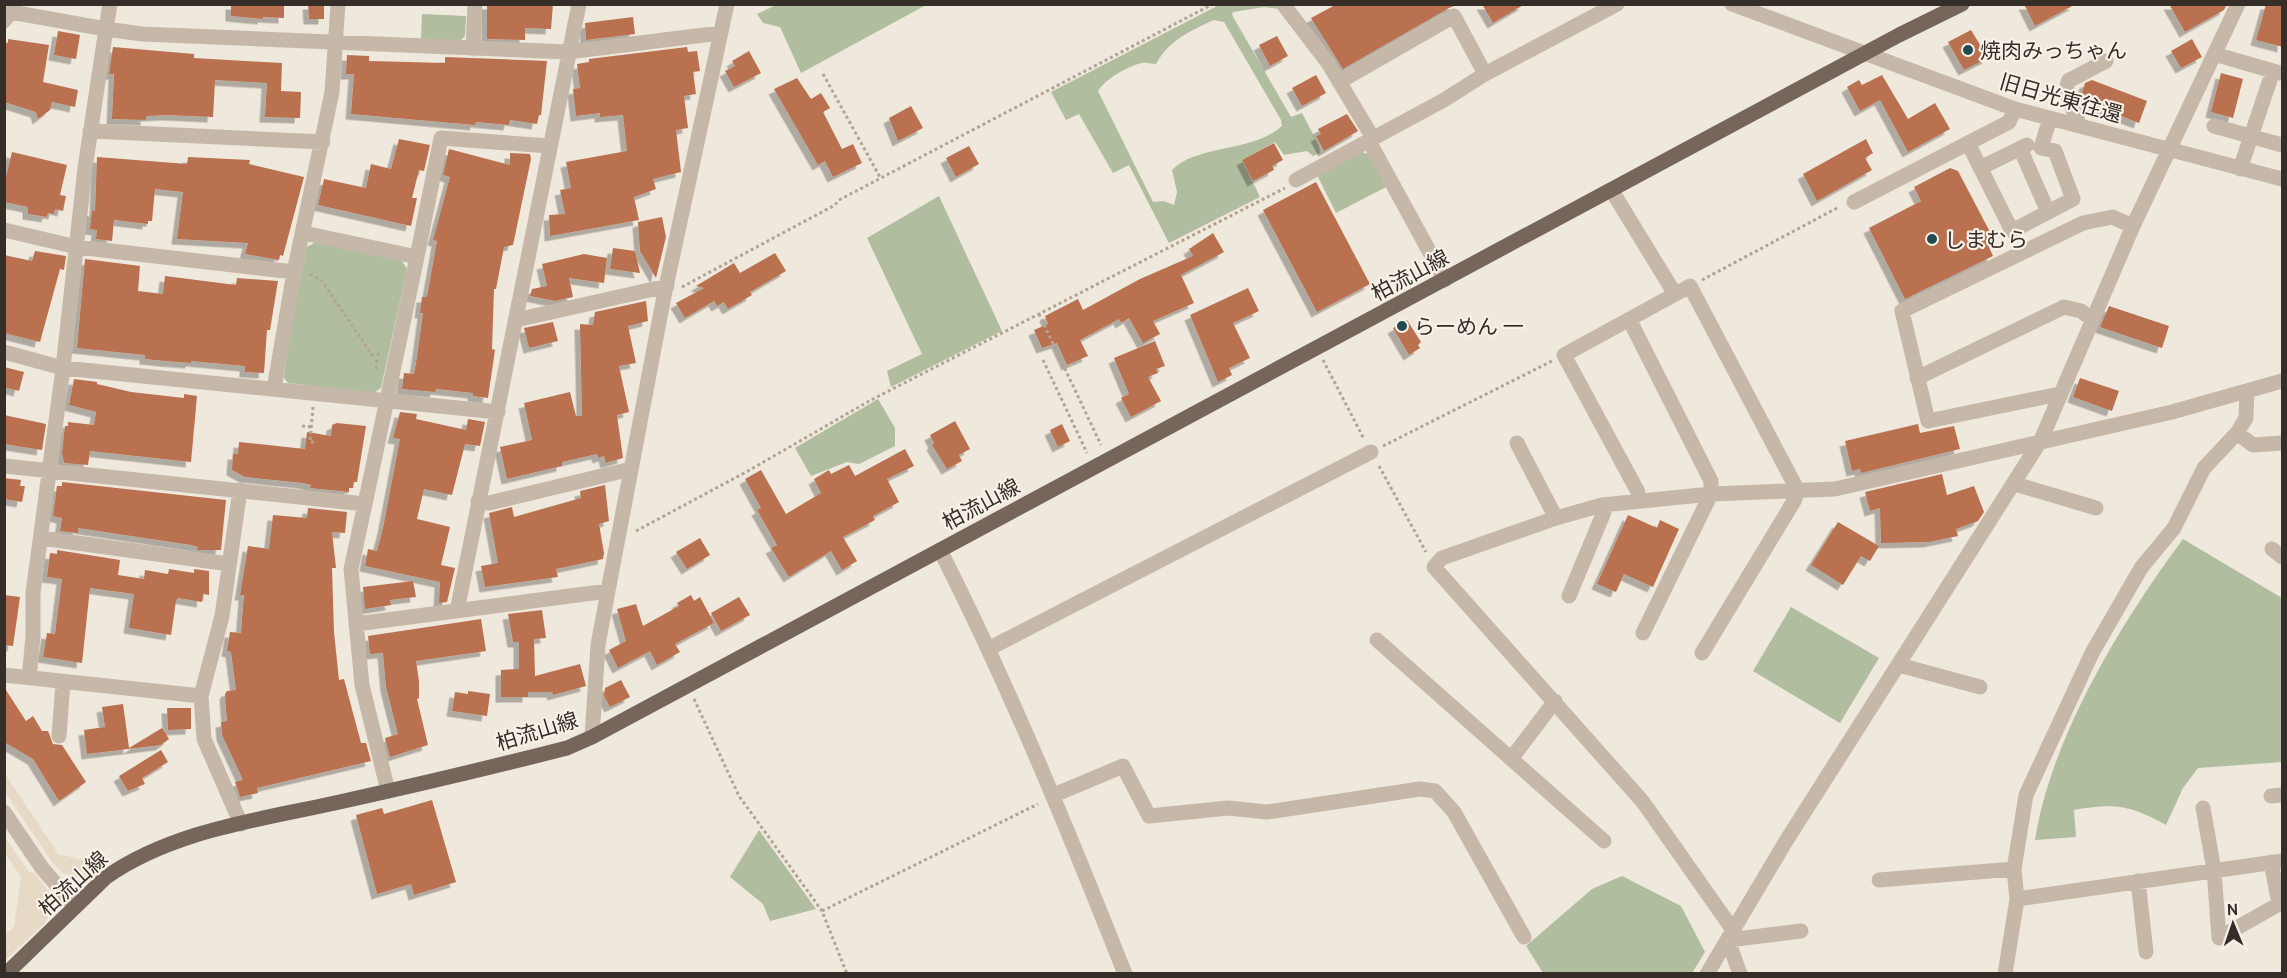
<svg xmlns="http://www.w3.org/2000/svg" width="2287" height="978" font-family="Cabin,'Noto Sans JP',sans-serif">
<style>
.green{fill:#b0bd9e;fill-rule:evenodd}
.plaza{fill:#e6d9c5}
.building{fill:#b97150;filter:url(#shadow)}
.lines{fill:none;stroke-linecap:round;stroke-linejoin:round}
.path{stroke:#b2a394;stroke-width:3;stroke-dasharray:3 3;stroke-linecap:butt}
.minor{stroke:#c6b8a9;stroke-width:15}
.major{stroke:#75655b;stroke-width:15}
.poi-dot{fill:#224b51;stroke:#f7f1e8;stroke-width:2}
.labels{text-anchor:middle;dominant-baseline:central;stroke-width:4.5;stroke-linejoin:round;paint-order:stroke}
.poi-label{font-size:21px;fill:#342d28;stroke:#f7f1e8;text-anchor:start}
.street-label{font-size:21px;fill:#342d28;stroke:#f7f1e8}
</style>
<defs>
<filter id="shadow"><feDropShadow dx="-5.5" dy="5.5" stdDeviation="0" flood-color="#0004"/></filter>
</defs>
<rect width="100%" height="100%" fill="#efe8dc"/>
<path class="green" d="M776,5V4L926,5L801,73L780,27L763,23L757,14Z
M1219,5H1278L1281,9L1264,7L1233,12L1232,15L1291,117L1302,113L1319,146L1320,153L1313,156L1307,151L1284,155L1275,142L1242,160L1260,197L1169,243L1129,165L1113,173L1079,114L1066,120L1051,92ZM1214,20L1224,22L1281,120L1282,126C1251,153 1197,144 1172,170L1177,192L1174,205L1164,201L1153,202L1098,91C1105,79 1128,66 1142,63C1147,62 1151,64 1156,64C1169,40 1190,31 1214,20Z
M422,14L466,16L465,36L459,42L421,40Z
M1361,152L1369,154L1386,187L1336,213L1317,175Z
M939,196L1002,331L891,387L887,371L922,354L867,238Z
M316,242L402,261L407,269L381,388L374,393L288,383L284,378C289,334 297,290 307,247Z
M878,399L895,428V446L859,464L847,462L811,476L795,448Z
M2183,539L2282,598V762L2198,768L2183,788L2166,825C2129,805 2116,803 2074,810L2076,837L2035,840C2051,737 2122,621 2183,539Z
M1791,607L1879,658L1840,723L1753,671Z
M759,830L816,909L770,921L763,904L730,877Z
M1622,876L1681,906L1705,952L1692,973H1543L1526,946L1592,889Z"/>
<path class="plaza" d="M5,774L58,854L105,865L85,879L63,873L53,863L5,792Z
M4,836L29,872L34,873L49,892L53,906L45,923L5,960V935L14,927L21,877L5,853Z"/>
<path class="building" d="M231,4H284V18L263,17V19L231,16Z
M308,4H324V19H309Z
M487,4H553L551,29L525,28V40L487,39Z
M1337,4H1459L1449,8L1343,69L1311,18Z
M1482,4H1525L1493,23Z
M2024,4H2076L2035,26Z
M2169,4H2227L2224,10L2185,32Z
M2266,4H2283V47L2256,40Z
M633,17L635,34L586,40L585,23Z
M1971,30L1988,58L1964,70L1948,42Z
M58,31L80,35L76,59L54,55Z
M1277,36L1288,56L1270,66L1259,45Z
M8,39L49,45L43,82L78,90L75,107L52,102L50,110L38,119L36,112L4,102V42L8,43Z
M2192,39L2202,57L2181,68L2171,51Z
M113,47L194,54V58L282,63L281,91L301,92L300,118L265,117L267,83L215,80L213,117L168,115L146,116V120L112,119L114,74H109Z
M687,47L688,52L697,51L700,71L693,72L696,94L684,96L688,128L676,130L681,172L653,179L656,189L634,197L639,220L550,236L549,215L565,214L560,190L571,188L566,162L627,151L623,115L600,117V113L576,116L573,89L580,88L577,64L589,62V59Z
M749,51L761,73L734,87L725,71L735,66L732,61Z
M347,55L369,56V61L445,63V57L547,61L541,115H539L537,124L510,120L509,125L476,122L475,125L351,114L354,74H346Z
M2221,73L2243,79L2233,118L2211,112Z
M1316,75L1326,93L1302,106L1292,88Z
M1882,75L1908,119L1935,103L1950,129L1908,152L1880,100L1860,111L1847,87L1859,80L1862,85Z
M797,78L811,99L821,93L830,108L823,112L842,149L853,144L862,163L833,177L825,161L818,165L774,89Z
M2092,80L2147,101L2139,123L2080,100L2085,83Z
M911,106L923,128L898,141L889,118Z
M1347,114L1358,131L1324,151L1316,136L1321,134L1318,129Z
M399,139L430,145L424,171L419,170L412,198H417L411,226L318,205L324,179L366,188L371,164L391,169Z
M1866,139L1873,153L1865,158L1872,170L1817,201L1803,174Z
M1274,143L1283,160L1272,166L1274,170L1253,181L1242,160Z
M969,146L979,164L956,177L946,158Z
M449,149L510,165V153L530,154L531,159L513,245L504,247L496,289H494L492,349L495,350L488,398L473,396V393L436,389L435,392L402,389L404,373L414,374L417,357L423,313H420L422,297H427L437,241L433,240L450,177L443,175Z
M12,152L67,165L60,195L66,196L63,211L55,209L54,214L48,213L47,217L28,214V207L4,202V185Z
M97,157L187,164L188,157L250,160L249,164L304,177L283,256L280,255L279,260L245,254L248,243L177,239L183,192L155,189L152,221H148V224L114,220L112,241L96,239L97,230L90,229L92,210L95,211Z
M1950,168L1958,171L1990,232L1988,245L1993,256L1905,299L1869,228L1921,201L1914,187Z
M1316,182L1370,284L1317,312L1263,210Z
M662,217L666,237L656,278L640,251L638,222Z
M1213,233L1224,252L1181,275L1194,303L1153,321L1160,334L1143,343L1129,318L1121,323L1119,319L1080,340L1088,356L1067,365L1057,343L1042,348L1034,330L1048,324L1045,316L1078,299L1083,310L1140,279L1193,256L1189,249Z
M613,248L635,251L640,273L610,269Z
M35,251L66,256L64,270L60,269L40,342L4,333V255L32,261Z
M775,253L786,271L750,292L752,295L728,309L724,302L717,306L714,301L685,318L676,303L704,288L696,286L734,263L740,273Z
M584,254L607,258L604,283L569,278L573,297L555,301L530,296L532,289L547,286L542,264Z
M85,259L140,266L138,291L163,294L165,276L236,285L237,278L278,281L270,330H267L264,373L245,372V366L191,361V363L165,361L145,359V355L77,348Z
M1248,288L1259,311L1233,323L1250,358L1229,368L1232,375L1218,382L1190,315Z
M646,301L648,321L628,326L636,363L619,366L629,412L617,415L623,458L606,463L604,456L598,458L597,454L562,462V466L507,479L500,447L532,440L524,403L570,392L576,416H582L580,324L593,325L595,312Z
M2109,306L2169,326L2162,348L2100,327Z
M1407,320L1421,342L1418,345L1420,348L1409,355L1393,328Z
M553,322L558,341L529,348L524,328Z
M1155,341L1165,366L1156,369L1158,373L1148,377L1161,401L1131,417L1121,398L1129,394L1114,358Z
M4,367L24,372L19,391L4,387Z
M2080,378L2119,391L2112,411L2073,397Z
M74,379L97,382V384L131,392L184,398V394L197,396L191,462L90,451L88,465L64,463L62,453L65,426H68V422L94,425L96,412L69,405Z
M400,412L417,414L416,419L466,430L468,419L485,422L480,446L465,444L452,495L424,489L417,519L450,527L441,565L455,568L447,602L439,603L440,582L365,566L368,549L377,551L383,528L400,439L393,438Z
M4,415L46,424L42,450L4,444Z
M955,421L970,449L959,455L962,461L947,469L932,445L934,443L930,435Z
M337,423L366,426L357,482H354L353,488H349V492L310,488L311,485L303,483L245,477L232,470L233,454H238L239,442L305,449L307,432L331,436L332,425Z
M1062,424L1070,441L1058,447L1050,430Z
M1918,424L1920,433L1954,426L1960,449L1861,473L1860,469L1852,471L1845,441Z
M905,449L914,466L887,479L899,502L873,516L875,520L843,537L857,561L842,570L831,551L789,577L771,548L777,545L757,510L761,508L745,479L761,470L786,514L821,493L814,479L829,470L831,474L849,465L855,476Z
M1942,474L1947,495L1974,486L1984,512L1978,521L1956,529L1958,536L1929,542L1881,543L1880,508L1870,511L1865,492Z
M4,478L21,480L20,486H25L22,502L4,499Z
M62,482L226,500L221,550H197L198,547L191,545L78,528V533L60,531L62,518L53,516L57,486H62Z
M605,485L609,521L599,524L604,553L603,559L556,569L558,577L485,587L481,566L498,563L489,513L512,507L514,517L581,498L580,491Z
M308,508L347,512L345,533L332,532L336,568H332L334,632L339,680L344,679L361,743H366L371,761L257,788L258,793L240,797L235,782L243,780L222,735L221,722L227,721L225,694L227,691L236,690L231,652L227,651L230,632L241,633L244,595H240L248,546L269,549L273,515L307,518Z
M1628,515L1657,528L1660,520L1679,529L1653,587L1624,574L1616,592L1597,584Z
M1838,522L1879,546L1870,561L1861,556L1843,585L1811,565Z
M700,538L710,555L687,569L676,552Z
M57,550L120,560L118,575L144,579L145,570L168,574L169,569L194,573V569L209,571V595L203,594L202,602L178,598L176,601L171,635L129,628L134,594L90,588L82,663L43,657L47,633L55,634L62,579L47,577L50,553L57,554Z
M413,581L416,597L390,600L391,605L365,609L363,587Z
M4,595L20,597L13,646L4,645Z
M691,595L694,601L700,597L714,623L675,644L680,652L657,665L650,651L618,668L609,650L626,641L617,609L636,604L643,626L679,606L677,603Z
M739,597L750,615L721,631L711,613Z
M542,610L546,638L534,639L535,676L580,664L586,686L553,695L552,692H528V697H501V670L519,669V642H513L508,614Z
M481,619L486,651L416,661L419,681V698L417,699L428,745L390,757L385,738L398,734L386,687L383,653L370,654L368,636Z
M621,680L630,697L610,707L604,696L605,688Z
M4,687L26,721L33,716L42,731H48L53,744L62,745L86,782L59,801L33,759L4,742Z
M468,691L490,694L487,716L452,711L455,692L468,694Z
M123,704L129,748L162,728L169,739L161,745L87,754L84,730L105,727L102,707Z
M167,708H191V729L168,730Z
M161,750L168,762L142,778L145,784L128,791L119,776Z
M432,800L456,882L414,895L411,884L377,894L356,815L382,808L384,814Z"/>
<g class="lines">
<path class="path" d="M823,74L881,179
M310,274L322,281L372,355L382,354
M1702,280L1839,207
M682,287L835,205L839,200L1213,4
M1039,314L1101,445
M1043,360L1087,453
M1323,360L1364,439
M376,369L377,357
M313,407L310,442H317
M302,426L312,427
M1383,446L1552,361
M1379,466L1426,552
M636,531L748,471L871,400L1285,188
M694,699L739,796L822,911L847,974
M822,911L1038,804"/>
<path class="minor" d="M1283,4L1328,63L1373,138
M1732,4L2015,109L2282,179
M4,21L11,12L106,29L110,4
M473,49L475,4
M2214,54L2280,73
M1339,82L1454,16L1485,74
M2080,126L2066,93L2068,81L2106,61
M2214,126L2282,145
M90,131L323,142
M1369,141L1445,280
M1968,143L2012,231L2073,199L2055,151L2041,148L2050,118
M2020,148L2048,212
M1980,168L2027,145
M2240,169L2273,71
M1296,180L1444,100L1485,74L1617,4
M1612,191L1675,294
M1854,202L2009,122L2015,109
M4,230L77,247L294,272
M417,257L441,138L549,146
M516,320L667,286
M1630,321L1711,481V494L1643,633
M4,352L63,368L498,412
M1917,378L2064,307L2081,311L2093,320
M274,389L294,272L332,92L338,4
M2059,394L1928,421L1902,311L2083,223L2112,217L2133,226
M2237,433L2253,445L2282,443
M1517,443L1556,518
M4,466L365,504L417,257L304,233
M2015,484L2096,508
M240,490L222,616L201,696L204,739L241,824
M478,501L489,503L631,469
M1638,501V492L1564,355L1690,286L1798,491L1794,501L1702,653
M365,504L351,569L362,685L388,791
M41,538L229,564
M2272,549L2282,557
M940,550C1010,688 1068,830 1125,974
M1569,596L1604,512L1602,505
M457,611L579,4
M356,624L608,591
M1377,640L1604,841
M990,648L1371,452
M1899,665L1980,687
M4,675L201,696
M29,678L33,637V593L63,368L85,168L106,29L142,34L568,52L720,33
M59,736L63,682
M592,737L598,645L608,591L664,296L727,4
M1511,759L1555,701
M1054,795L1123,766L1149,816L1228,808L1267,812L1420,789L1435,791L1454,812L1524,937
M2271,796L2282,795
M2203,808L2214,870L2219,938L2279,904L2271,862
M4,812L42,868L75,906
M1879,880L2014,869
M2138,881L2146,952
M2017,899L2282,861
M1733,930L1643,802L1434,567L1442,558L1556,518L1602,505L1711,494L1835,489L2172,412L2282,381
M1707,974L1786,841L2041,440L2133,226L2238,4
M1740,974L1728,940L1801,931
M2005,974L2017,899L2014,869L2026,795L2092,653L2141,568L2174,528L2204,468L2237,433L2246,418L2247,392"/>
<path class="major" d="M6,974L105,878C171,831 258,820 335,803C412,786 489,768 567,748L592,737L1899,35L1962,4"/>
</g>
<g class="poi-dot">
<circle cx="1968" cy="50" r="6"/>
<circle cx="1932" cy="239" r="6"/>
<circle cx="1402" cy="326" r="6"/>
</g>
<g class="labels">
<g class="poi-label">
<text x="1980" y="50">焼肉みっちゃん</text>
<text x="1944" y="239">しまむら</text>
<text x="1414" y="326">らーめん 一</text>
</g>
<g class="street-label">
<text transform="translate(2061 98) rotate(16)">旧日光東往還</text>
<text transform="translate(1410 275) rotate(-28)">柏流山線</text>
<text transform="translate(981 504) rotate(-28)">柏流山線</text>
<text transform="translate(537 731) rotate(-17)">柏流山線</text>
<text transform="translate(73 883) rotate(-42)">柏流山線</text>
</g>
</g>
<rect width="2287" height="978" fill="none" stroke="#342d28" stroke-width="12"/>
<g transform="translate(2233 924) rotate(358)" stroke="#f7f1e8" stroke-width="4.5" paint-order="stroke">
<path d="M0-4.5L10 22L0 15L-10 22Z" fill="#342d28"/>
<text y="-9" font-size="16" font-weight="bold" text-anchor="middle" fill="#342d28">N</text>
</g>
</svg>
